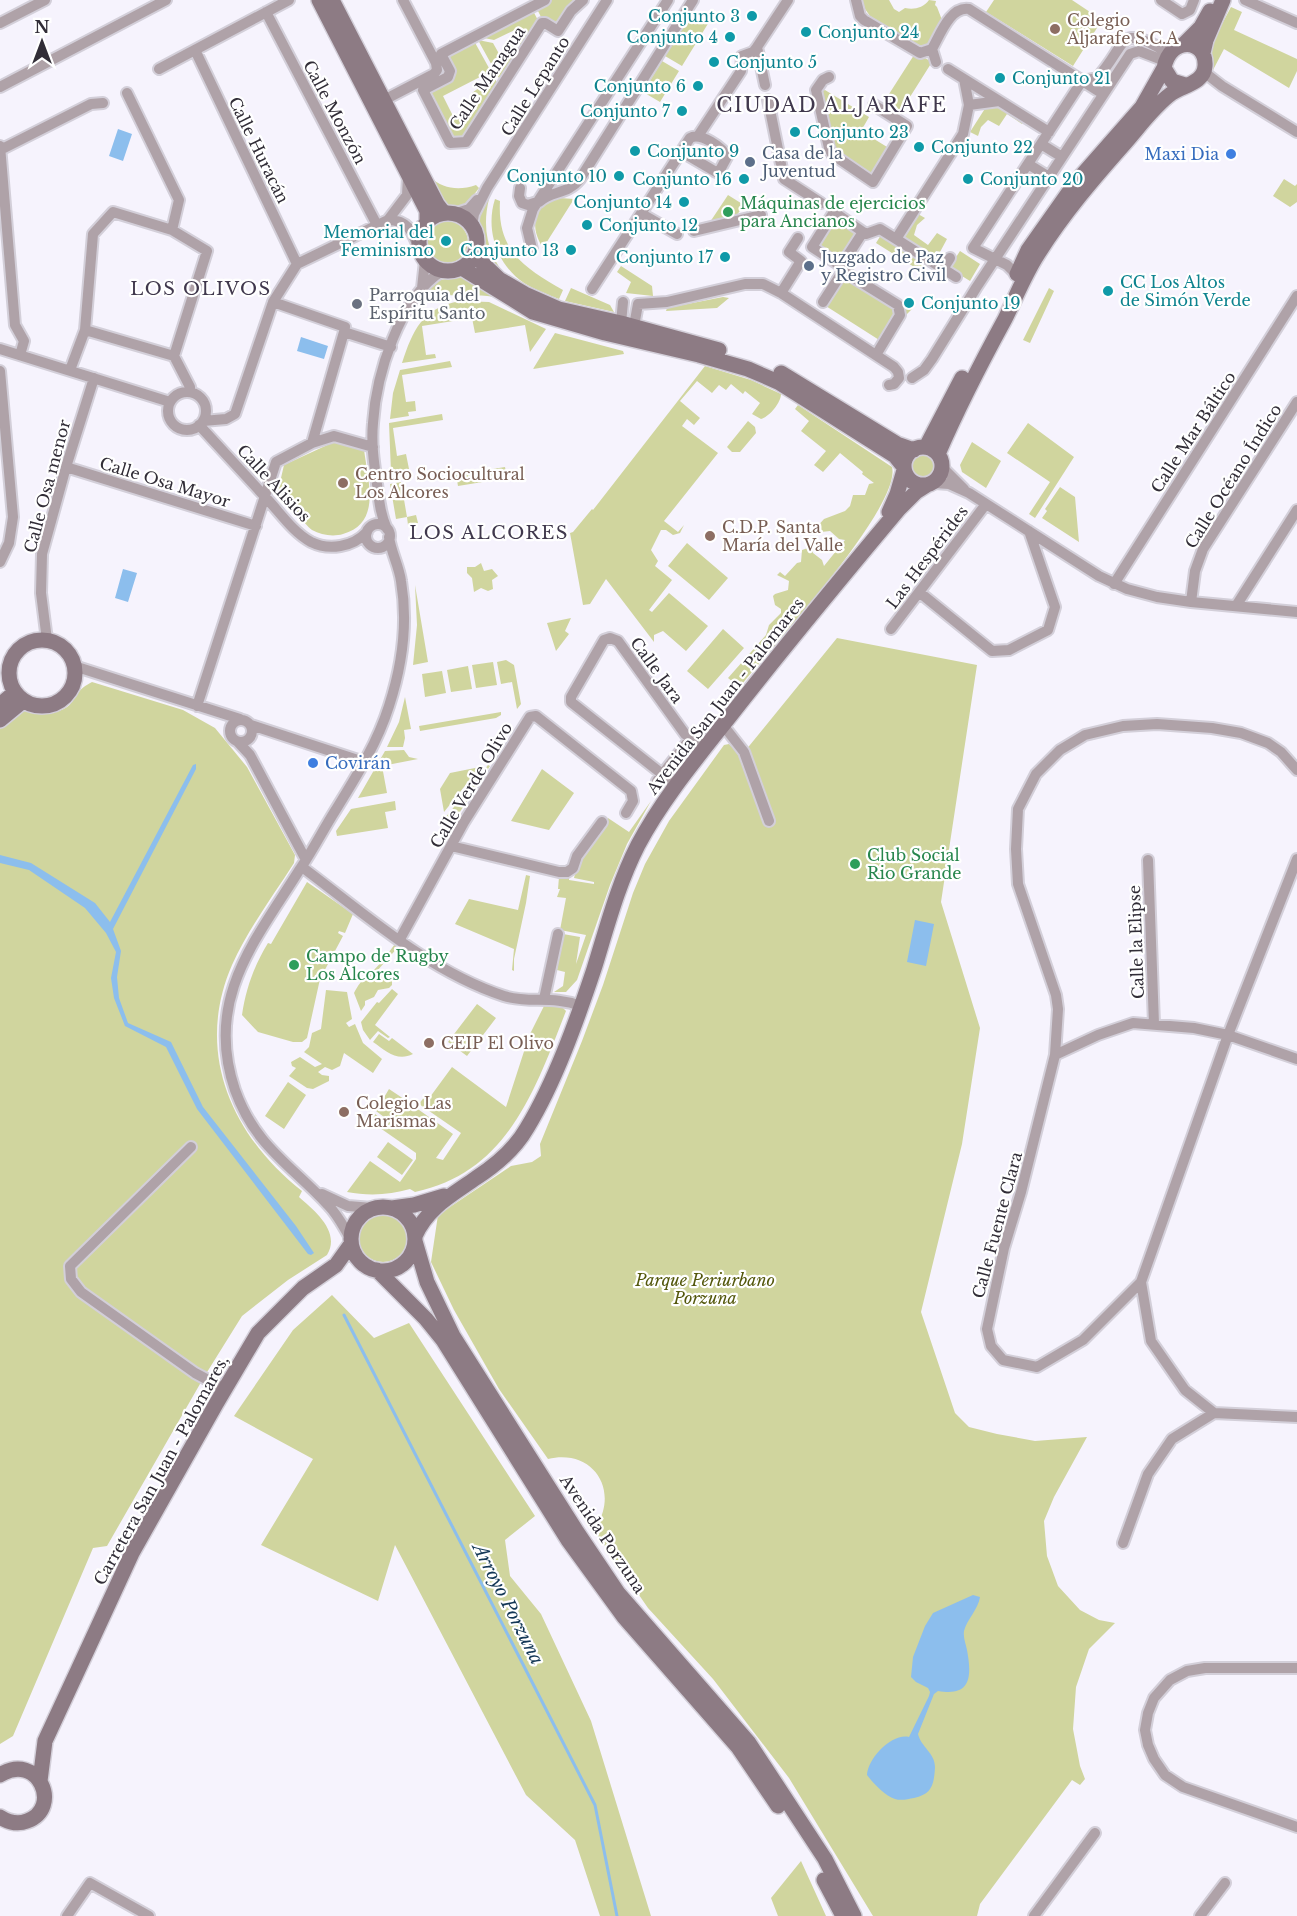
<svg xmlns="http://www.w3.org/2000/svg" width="1297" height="1916" font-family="'Libre Baskerville',serif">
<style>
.green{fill:#d0d59e;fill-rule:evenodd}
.water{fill:#8cbeed}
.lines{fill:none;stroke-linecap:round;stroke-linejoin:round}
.stream{stroke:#8cbeed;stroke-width:3}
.street-casing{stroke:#d3cfd9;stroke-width:14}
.secondary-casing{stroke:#d3cfd9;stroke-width:18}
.street{stroke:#afa2a8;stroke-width:10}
.secondary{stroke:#8d7b84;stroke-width:15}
.culture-dot{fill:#0f9aa8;stroke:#fff;stroke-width:2}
.education-dot{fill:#8d6e63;stroke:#fff;stroke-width:2}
.shop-dot{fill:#3f7fe0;stroke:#fff;stroke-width:2}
.service-dot{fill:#5c6f8a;stroke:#fff;stroke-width:2}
.leisure-dot{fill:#2e9e5b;stroke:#fff;stroke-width:2}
.worship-dot{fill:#6b7280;stroke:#fff;stroke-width:2}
.labels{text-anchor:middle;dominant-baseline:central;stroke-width:4.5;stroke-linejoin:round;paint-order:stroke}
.culture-label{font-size:16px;fill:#0d838f;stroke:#fff;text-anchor:end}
.education-label{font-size:16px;fill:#785e54;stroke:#fff;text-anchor:start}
.street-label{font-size:16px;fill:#312d37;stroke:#fff}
.service-label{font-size:16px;fill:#4e5e75;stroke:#fff;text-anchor:start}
.shop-label{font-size:16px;fill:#366cbe;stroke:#fff;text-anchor:end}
.leisure-label{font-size:16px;fill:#27864d;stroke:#fff;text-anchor:start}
.worship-label{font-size:16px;fill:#5b616d;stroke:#fff;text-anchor:start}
.park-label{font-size:16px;font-style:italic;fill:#53570b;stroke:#fff}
.neighbourhood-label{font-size:18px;letter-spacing:1.5px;fill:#40384d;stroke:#fff}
.water-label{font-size:18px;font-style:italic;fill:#133756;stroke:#fff}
.quarter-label{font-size:20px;letter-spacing:1.5px;fill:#40384d;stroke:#fff}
</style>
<rect width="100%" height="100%" fill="#f6f3fd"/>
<path class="green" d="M550,0H580L557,29L543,21L536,7Z
M862,0H889L894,9L899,12L905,8C914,10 923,8 929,0L936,1L935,5L937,7L942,20L928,44L919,46L870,16L865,9Z
M994,0H1072L1102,20L1073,66L986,12Z
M1231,7L1242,12L1234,30L1297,59V71L1289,88L1224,49L1213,70L1209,67L1208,50Z
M532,9L540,24L524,47L513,41L519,32L517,29L494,40L479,37Z
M693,12L709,22L682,66L665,56Z
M473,39L500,88L469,135L454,140L427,90L446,81L445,53ZM480,77L484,84L472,93L475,98L472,100L477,109L468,114L466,110L454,118L443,96Z
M478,40L493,43L502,59L511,44L523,51L500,80Z
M914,55L925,58L932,62L898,116L882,105Z
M662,61L679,71L660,102L643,92Z
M825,90L869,117L861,131L892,150L873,182L836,158L817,93Z
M998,104L1024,121L1022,124L1007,114L999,126L988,120L981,127L978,136L970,132L986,107Z
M430,177C443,189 459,191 476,185L479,188L467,204L454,207L446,205Z
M1284,179L1295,186L1297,184V202L1290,207L1273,196Z
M487,195L489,199C482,227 487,254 506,276L483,257V238L477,217Z
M728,195L744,205L734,219L710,222Z
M560,198L574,199L543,248C529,227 533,203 560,198Z
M495,199L500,201C497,250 524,268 563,290L559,299C547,294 535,290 524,283C497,265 485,230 495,199Z
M836,210L869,231L846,265L812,247Z
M918,214L925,218L917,225L914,235L928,245L937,233L947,239L940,252L936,251L932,257L905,240V234Z
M426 242a21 21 0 1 1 42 0a21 21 0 1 1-42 0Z
M881,235L924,262L919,270L876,243Z
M960,251L980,264L970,281L949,268Z
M621,266L652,286L653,296L626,293L631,282L617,272Z
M837,273L859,274L875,284L874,286C886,293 901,301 913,308L905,316L904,321L887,345L818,301Z
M464,277L499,298C473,291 450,302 427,288L438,280Z
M571,288L610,305L614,312L565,301Z
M1049,288L1054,291L1030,343L1023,340Z
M723,297L729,298L717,308L666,311L667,308Z
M460,301L489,302L546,329L530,352L525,325L475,333L472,318L422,326L426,355L435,354L436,358L402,363C413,330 422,308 460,301Z
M555,333L623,351L624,354L533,369Z
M450,361L452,367L402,375L406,402L415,401L416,411L408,412L409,416L390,419L393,393L400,370Z
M705,366L751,380L781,394C781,403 769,417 761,419L752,414L760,403L745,391L743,394L731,384L726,390L719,385L712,393L697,381L680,401L700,418L694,425L687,419L682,426L718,453L664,521L678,532L684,525L680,533L673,535L666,530H661L651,550L658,561L655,566L672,580L649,610L652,612L669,593L708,626L686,651L663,631L654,635V642L606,579L590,604L583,605L570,533L573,532L592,509L593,510Z
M798,405L892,467C902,506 771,648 743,683L733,682L728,678L766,635L769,625L781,613V609L775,605L773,596L775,594L788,590L789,581L777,575L780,572L785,576L797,563L801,562L802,550L811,547L813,553L822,560L824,566L845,540L839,539L830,531L821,532L815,529L824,519L845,511L850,506L853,495H865L869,484L874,483L862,474L863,472L840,453L823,472L814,465L826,451L801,431L809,421L795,409Z
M442,414L443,420L393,428L397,456L406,454L409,469L391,472L389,423Z
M748,421L755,427L756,433L740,452H732L727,447Z
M1028,423L1074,457L1035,518L1029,514L1050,482L1007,453Z
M336,441L364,449C367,478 383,523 343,534C333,537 321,535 312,530C306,526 285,499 278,491L284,465Z
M972,442L1001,461L986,488L962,472L960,465Z
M911 466a12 12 0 1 1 24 0a12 12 0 1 1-24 0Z
M505,467L507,478L458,486L456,475Z
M401,482L407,517L416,515L418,523L408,525L407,517L396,519L390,484Z
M1060,487L1075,497L1079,542L1042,518L1047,511L1045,509Z
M687,543L728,578L709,600L668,566Z
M481,563L484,571L492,569L498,576L492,580L493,589L488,591L481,588L474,592L472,578L467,573V567H475Z
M415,585L428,662L413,665L417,625Z
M571,618L565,631L569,634L556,651L547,623Z
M723,629L744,648L708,689L687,671Z
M837,638L977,665L941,902L980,1028L962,1144L921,1312L955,1413L969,1427L997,1434L1035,1441L1087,1437L1054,1497L1044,1521L1047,1556L1058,1586L1080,1610L1099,1620L1115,1623L1089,1649L1076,1687L1073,1729L1080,1766L1085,1779L1080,1785L1072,1780L980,1904L977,1916H873L789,1778L713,1679L648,1608L594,1530C621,1492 594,1448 548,1459L499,1389L454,1310L431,1262L438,1215L511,1166L532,1162L541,1156L540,1144L582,1041L603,985L633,893L645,864L669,821L724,745L729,744L741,756Z
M506,660L514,665L521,704L517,709L512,682L501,684L497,662Z
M493,662L497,685L476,688L472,665Z
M468,666L472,689L451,692L447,670Z
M442,671L446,693L425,697L422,674Z
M92,682L183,710L215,728L247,767L295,855L294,863C273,896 248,929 232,965C194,1052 232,1136 302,1191L299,1197C315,1211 341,1232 327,1255L288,1280L242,1316L204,1377L107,1546L93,1548L13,1736L0,1744V729L23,711C39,712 61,717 72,702C80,691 79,689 92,682Z
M405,697L411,729L404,730L405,738L403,747H387L399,722Z
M501,712V715L496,718L420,731L419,726Z
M404,750L409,757L418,759L382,766L387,793L358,798L385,751Z
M488,765L490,766L448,830L452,833L447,842L441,844L447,833L445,818Z
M480,767L444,812L440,789L450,773Z
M542,769L574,793L549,830L511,821Z
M395,801L396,810L385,812L388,828L337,836L336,831L351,809Z
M651,801L627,844L610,885L577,980L566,992H554L563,986L565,972L557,970L563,934L580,937L576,964L586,935L560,930L566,898L557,897L560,889H558L559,877L532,872L533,868L569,876V880L594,884V882L574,878L578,862L608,818L629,832Z
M526,875L530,876L526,903L514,959V971L512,970L514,949L455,924L469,899L518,910Z
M307,882L353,914L345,933L339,931L338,933L343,936L320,979L307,1038L302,1042H293L258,1032L242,1015C246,988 254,966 268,943L271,944Z
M395,944L399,946L377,971L392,977V985L389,988L378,990L374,997L365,1001V1005L361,1011L354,993C361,980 363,980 373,971C381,963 388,953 395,944Z
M392,989L398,994L375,1025L390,1037L388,1038L378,1031L370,1040L363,1030L361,1022L377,1002L379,1003Z
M326,990L347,992L352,1019L346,1023L349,1027L355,1024L363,1043L382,1059L373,1073L344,1053L340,1066L332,1070L325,1067L318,1072L322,1075L329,1076V1081L313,1089L307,1088L289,1076L296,1068L292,1066L291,1062L300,1057L315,1067L322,1064L304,1052L309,1047L312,1033L321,1029Z
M477,1004L496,1018L467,1056L448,1042Z
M544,1006L562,1007L566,1011C535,1090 508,1172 415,1192L410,1189C390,1195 368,1196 347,1192L370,1161L400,1182L416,1159V1153L370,1121L375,1114L388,1124L405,1100L453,1134L436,1158L443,1160L461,1133L419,1104L425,1096L430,1097L452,1067L506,1107L529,1036Z
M379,1034L389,1041L392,1038L413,1054C397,1062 386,1051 373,1042Z
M288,1082L306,1095L284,1129L265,1116Z
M389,1089L404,1099L388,1120L376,1111Z
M388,1142L413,1160L402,1175L377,1157Z
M359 1238a24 24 0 1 1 48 0a24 24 0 1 1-48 0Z
M332,1295L374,1338L409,1323L535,1516L505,1540L510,1576L541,1614L591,1721L651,1916H600L575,1840L526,1795L395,1545L378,1601L261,1545L313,1459L234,1416L293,1330Z
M801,1861L826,1916H778L771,1898Z"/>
<path class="water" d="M118,129L132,134L123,161L109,156Z
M301,337L328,346L324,359L297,351Z
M123,569L137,573L128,602L115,598Z
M196,764V769L113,929L121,951L117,977L119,998L128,1023L171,1042L203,1107L296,1226L314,1253L311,1255L308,1254L197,1109L166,1047L125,1026L114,998L111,978L116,952L106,933L85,908L29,870L0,863V855L31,863L95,903L110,922L193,765Z
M915,920L934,924L926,966L907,962Z
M973,1595L980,1597C978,1610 967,1619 964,1631C963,1638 966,1644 967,1650C972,1677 971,1697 938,1691L934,1694L918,1734C921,1747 935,1753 935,1767C934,1785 932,1794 914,1798C908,1799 901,1801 895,1799C884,1795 874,1784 867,1775C868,1758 892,1733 909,1737L929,1696L930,1692L928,1688L916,1682L911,1677L913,1657L925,1626L933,1613Z"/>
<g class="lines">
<path class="stream" d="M344,1315L595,1805L617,1916"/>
<g class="street-casing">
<path id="street" d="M545,0L441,54L450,71L448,77L423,90L450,143L466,142L542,23H545L558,31L571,11L583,0
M856,0L860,16L864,20L920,53L932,49C940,35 950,6 969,9L1103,94
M1161,0L1182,14L1190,10L1194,0
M1245,0L1297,23
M266,12L377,225
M0,23L45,0
M932,49L936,62
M195,50L297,264
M159,69L289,0
M948,69L1049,132
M1204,72L1222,86L1297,132
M829,77L823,80L816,90L829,148L832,154L873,182L907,126L874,105
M1082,81L1097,78C1128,45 1116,21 1168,53
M765,85L757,47L788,0
M0,87L166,0
M127,93L179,200L172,230
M384,100L434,74L437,70L436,63L403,0
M768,100L784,179L821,203
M969,105L999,101
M698,136L741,71L742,56L753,52L757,47
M1041,144L1062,157
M0,146L15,325L24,341L20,355
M0,150L91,104L103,103
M1028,164L1049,177
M520,188L519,196L522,203L528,205L537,202
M539,202C552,190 567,195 580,179L693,0
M454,214L469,209L477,200
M642,214L677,234
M388,220C410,220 413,234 420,252
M472,225L474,214L487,188L607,0
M694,231L761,215
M896,239L956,277
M532,249L527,228L533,209L668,0
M841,266L863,232
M943,269L950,258
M843,271L841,266L812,247L834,212L866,234L880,229L896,239L963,134L969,105L964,79
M1017,275L1007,265L973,248L1082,81
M422,288L425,261
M592,289L690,138C700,132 723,147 727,157L720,170L716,172L682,152
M781,293L801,261L789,252L798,238
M273,302L345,327L344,332
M823,302L843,271L898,305L900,315L876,355
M621,323L623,302
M634,326L638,304L667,302L745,284H763L781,293L894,367L898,372L899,378L894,384L889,385
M0,349L170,402
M174,356L190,387V392
M70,370L85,330L93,234L113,212L172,230L207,251L174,356L85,330
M0,371L13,517L9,543L0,562
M912,378L924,370L932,359L976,288L1130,54L1139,51L1165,61
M168 411a19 19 0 1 1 38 0a19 19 0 1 1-38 0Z
M203,421L226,419L235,414L273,302L297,264L388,220L407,195L408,177
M199,425C222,450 245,475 268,500C281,514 294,533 311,542C329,551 353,547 367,532
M312,443L344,332L391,347
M66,467L256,526
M943,468L964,489
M935,483L949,484L969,493L1099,576L1127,589L1157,597L1191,602L1297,612
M366 536a12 12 0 1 1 24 0a12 12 0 1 1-24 0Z
M387,529C380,514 379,499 377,484C374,463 371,444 373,423C376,376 399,298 442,271
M1114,584L1297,296
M919,592L992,651L1009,650L1048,630L1055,607L1029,531
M1191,602L1195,571L1203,549L1297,402
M1236,606L1297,510
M891,629L986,504
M47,640L41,593L42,554L66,467L94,378
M74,666L240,719
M197,706L276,462L312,443L334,436L373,447
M230 731a11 11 0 1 1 22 0a11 11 0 1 1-22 0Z
M251,725L364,762
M723,725L744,752L769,821
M238,742L250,755L306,860
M1297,770L1281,752L1268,743L1241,733L1212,728L1157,724L1123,726L1085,735L1060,750L1036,774L1018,809L1016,849L1018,884L1056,995L1058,1009L1055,1055L1021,1192L1004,1248L987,1329L991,1346L1003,1360L1037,1367L1083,1340L1141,1282L1228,1035L1297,859
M657,781L690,739
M676,785L571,702V697L604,640L610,638L618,641L685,734L704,747
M451,846L559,872H567L573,868L577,856L602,822
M1148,860L1154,1024
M302,867C365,914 428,971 504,996C529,1004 552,995 581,1006
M400,939L464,822L530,717L536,716L631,791L633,801L626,813
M544,999L558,934
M1055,1055L1098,1035L1133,1023L1194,1028L1228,1035L1297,1059
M191,1147L70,1266L71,1279L81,1292L195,1373L225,1389
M322,1194L348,1206L372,1208
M351,1239C344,1228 338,1215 328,1205C291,1165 255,1146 235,1090C204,999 255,941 300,869C313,850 323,830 335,811C356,777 377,744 389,706C402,666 408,622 401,581C399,566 391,552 389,537
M1141,1282L1151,1341L1185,1390L1214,1413L1297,1417
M1123,1543L1148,1474L1172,1439L1214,1413
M1297,1668H1205L1187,1671L1170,1680L1154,1698L1148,1713L1145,1730L1148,1745L1154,1759L1165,1775L1183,1787L1297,1827
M67,1916L90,1883L149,1916
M1034,1916L1095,1833
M1200,1916L1225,1883"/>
</g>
<g class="secondary-casing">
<path id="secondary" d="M319,0L427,211V221
M332,0L437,204L444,213
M1184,44L1201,27L1210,11
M1203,53L1206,40L1223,0
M419 242a29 29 0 1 1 58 0a29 29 0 1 1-58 0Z
M474,255L499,279L525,294L559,309L621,323L719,350
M462,268L533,312L605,333L699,355L748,369L778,382L895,456L904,467
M1017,274L1028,250L1076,182L1142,107L1164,68
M781,373L897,444L914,450
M904 466a19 19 0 1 1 38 0a19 19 0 1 1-38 0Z
M926,447L962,378
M938,454C958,408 981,363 1005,319C1016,297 1025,274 1038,254C1063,214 1094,178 1125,143C1140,126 1154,106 1172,93C1184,85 1204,83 1205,66C1207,39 1170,35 1164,68L1172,81L1185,85
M889,512L897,494L904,470
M9 673a33 33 0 1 1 66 0a33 33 0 1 1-66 0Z
M0,705L14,693
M0,720L23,701
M351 1239a32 32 0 1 1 64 0a32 32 0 1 1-64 0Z
M392,1208L414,1205L444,1196
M415,1236C427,1208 452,1195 476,1178C496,1165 515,1149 527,1128C555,1082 577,1020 594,969C607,927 618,884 638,845C663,798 697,758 730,716C785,646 842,577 899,509L916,492L927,485
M415,1241L427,1282L453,1336L577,1532L618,1593L749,1743L825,1859L854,1916
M377,1270L426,1319L443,1340L568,1540L624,1617L738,1747L778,1806
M0,1775C38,1751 63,1808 27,1821C17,1825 8,1822 0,1817
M40,1781L45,1741L78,1670L132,1553L216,1404L258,1333L303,1288L336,1265L351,1244
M824,1880L843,1916"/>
</g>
<use href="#street" class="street"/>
<use href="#secondary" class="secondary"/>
</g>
<g class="culture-dot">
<circle cx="752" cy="16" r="6"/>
<circle cx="806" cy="32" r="6"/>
<circle cx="730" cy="37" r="6"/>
<circle cx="714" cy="62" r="6"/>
<circle cx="1000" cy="78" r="6"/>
<circle cx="698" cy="86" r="6"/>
<circle cx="682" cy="111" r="6"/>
<circle cx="795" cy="132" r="6"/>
<circle cx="919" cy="147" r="6"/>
<circle cx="635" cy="151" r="6"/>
<circle cx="619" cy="176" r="6"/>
<circle cx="744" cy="179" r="6"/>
<circle cx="968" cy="179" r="6"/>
<circle cx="684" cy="202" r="6"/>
<circle cx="587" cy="225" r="6"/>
<circle cx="446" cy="241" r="6"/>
<circle cx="571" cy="250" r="6"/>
<circle cx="725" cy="257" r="6"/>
<circle cx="1108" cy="291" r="6"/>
<circle cx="909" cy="303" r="6"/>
</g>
<g class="education-dot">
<circle cx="1055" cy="29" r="6"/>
<circle cx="343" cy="483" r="6"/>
<circle cx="710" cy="536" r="6"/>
<circle cx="429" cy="1043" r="6"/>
<circle cx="344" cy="1112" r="6"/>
</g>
<g class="shop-dot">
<circle cx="1231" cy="154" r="6"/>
<circle cx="313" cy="763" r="6"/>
</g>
<g class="service-dot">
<circle cx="750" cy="162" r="6"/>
<circle cx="809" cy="266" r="6"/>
</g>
<g class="leisure-dot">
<circle cx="728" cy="212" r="6"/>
<circle cx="855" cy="864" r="6"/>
<circle cx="294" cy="965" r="6"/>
</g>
<circle class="worship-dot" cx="357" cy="304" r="6"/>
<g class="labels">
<g class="culture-label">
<text x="740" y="16">Conjunto 3</text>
<text x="818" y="32" text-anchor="start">Conjunto 24</text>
<text x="718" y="37">Conjunto 4</text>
<text x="726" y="62" text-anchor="start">Conjunto 5</text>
<text x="1012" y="78" text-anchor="start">Conjunto 21</text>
<text x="686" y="86">Conjunto 6</text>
<text x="670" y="111">Conjunto 7</text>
<text x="807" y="132" text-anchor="start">Conjunto 23</text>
<text x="931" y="147" text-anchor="start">Conjunto 22</text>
<text x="647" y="151" text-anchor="start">Conjunto 9</text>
<text x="607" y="176">Conjunto 10</text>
<text x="732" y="179">Conjunto 16</text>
<text x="980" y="179" text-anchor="start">Conjunto 20</text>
<text x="672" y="202">Conjunto 14</text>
<text x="599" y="225" text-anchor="start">Conjunto 12</text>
<text x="434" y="232">Memorial del<tspan x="434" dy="18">Feminismo</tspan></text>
<text x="559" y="250">Conjunto 13</text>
<text x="713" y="257">Conjunto 17</text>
<text x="1120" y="282" text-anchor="start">CC Los Altos<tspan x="1120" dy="18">de Simón Verde</tspan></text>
<text x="921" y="303" text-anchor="start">Conjunto 19</text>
</g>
<g class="education-label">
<text x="1067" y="20">Colegio<tspan x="1067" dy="18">Aljarafe S.C.A</tspan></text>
<text x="355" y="474">Centro Sociocultural<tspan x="355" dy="18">Los Alcores</tspan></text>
<text x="722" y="527">C.D.P. Santa<tspan x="722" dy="18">María del Valle</tspan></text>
<text x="441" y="1043">CEIP El Olivo</text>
<text x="356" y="1103">Colegio Las<tspan x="356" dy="18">Marismas</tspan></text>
</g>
<g class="street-label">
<text transform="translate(487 78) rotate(-56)">Calle Managua</text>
<text transform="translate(535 86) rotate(-58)">Calle Lepanto</text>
<text transform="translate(335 112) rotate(62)">Calle Monzón</text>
<text transform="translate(259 150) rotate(64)">Calle Huracán</text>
<text transform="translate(1193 432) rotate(-57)">Calle Mar Báltico</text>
<text transform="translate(1233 476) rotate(-58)">Calle Océano Índico</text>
<text transform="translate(165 482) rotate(17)">Calle Osa Mayor</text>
<text transform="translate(274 483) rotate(47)">Calle Alisios</text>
<text transform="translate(47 486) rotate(-75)">Calle Osa menor</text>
<text transform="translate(927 557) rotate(-53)">Las Hespérides</text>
<text transform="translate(657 670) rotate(54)">Calle Jara</text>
<text transform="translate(725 696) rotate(-52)">Avenida San Juan - Palomares</text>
<text transform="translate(471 785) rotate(-59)">Calle Verde Olivo</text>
<text transform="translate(1136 942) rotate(-92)">Calle la Elipse</text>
<text transform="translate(997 1225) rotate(-75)">Calle Fuente Clara</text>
<text transform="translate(161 1470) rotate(-61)">Carretera San Juan - Palomares,</text>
<text transform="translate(603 1534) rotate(56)">Avenida Porzuna</text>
</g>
<g class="service-label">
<text x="762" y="153">Casa de la<tspan x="762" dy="18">Juventud</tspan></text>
<text x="821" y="257">Juzgado de Paz<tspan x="821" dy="18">y Registro Civil</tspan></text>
</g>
<g class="shop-label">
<text x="1219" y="154">Maxi Dia</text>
<text x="325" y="763" text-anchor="start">Covirán</text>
</g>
<g class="leisure-label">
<text x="740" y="203">Máquinas de ejercicios<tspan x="740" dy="18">para Ancianos</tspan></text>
<text x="867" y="855">Club Social<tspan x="867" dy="18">Rio Grande</tspan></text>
<text x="306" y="956">Campo de Rugby<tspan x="306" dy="18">Los Alcores</tspan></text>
</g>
<g class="worship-label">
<text x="369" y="295">Parroquia del<tspan x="369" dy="18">Espíritu Santo</tspan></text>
</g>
<g class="park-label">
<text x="705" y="1280">Parque Periurbano<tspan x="705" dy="18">Porzuna</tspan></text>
</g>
<g class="neighbourhood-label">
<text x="201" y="289">LOS OLIVOS</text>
<text x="489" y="533">LOS ALCORES</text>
</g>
<g class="water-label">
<text transform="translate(508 1604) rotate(63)">Arroyo Porzuna</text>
</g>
<g class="quarter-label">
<text x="832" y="105">CIUDAD ALJARAFE</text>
</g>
</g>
<g transform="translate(42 42)" stroke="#ffffff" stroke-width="4.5" paint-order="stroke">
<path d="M0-4.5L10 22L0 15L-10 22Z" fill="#312d37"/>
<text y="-9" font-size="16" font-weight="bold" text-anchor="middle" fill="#312d37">N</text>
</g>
</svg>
